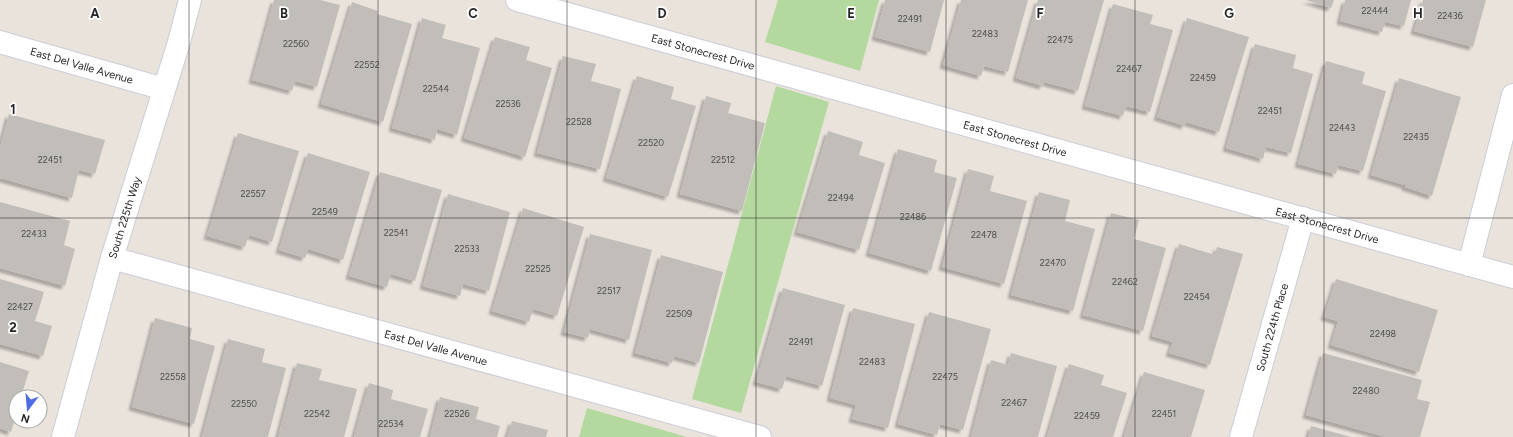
<svg xmlns="http://www.w3.org/2000/svg" width="1513" height="437" font-family="Figtree,sans-serif">
<style>
.green{fill:#b3d99e}
.building{fill:#c1bdb8;filter:url(#shadow)}
.lines{fill:none;stroke-linecap:round;stroke-linejoin:round}
.minor-casing{stroke:#cacdd8;stroke-width:24}
.minor{stroke:#fff;stroke-width:22}
.grid{fill:none;stroke:#282828;stroke-width:1;stroke-opacity:0.55}
.labels{text-anchor:middle;dominant-baseline:central;stroke-width:3.5;stroke-linejoin:round;paint-order:stroke}
.number-label{font-size:9px;fill:#4e4d4c}
.street-label{font-size:11px;fill:#282828;stroke:#fff}
.grid-label{font-size:13px;text-anchor:middle;font-weight:bold;fill:#282828;stroke:#fff;stroke-width:3.5;stroke-linejoin:round;paint-order:stroke}
</style>
<defs>
<filter id="shadow"><feDropShadow dx="-3.5" dy="3.5" stdDeviation="1" flood-color="#0004"/></filter>
</defs>
<rect width="100%" height="100%" fill="#e9e3dc"/>
<path class="green" d="M778,0H879L860,71L765,42Z
M776,86L829,102L741,413L692,399Z
M587,408L687,437H579Z"/>
<path class="building" d="M274,0H320L340,5L317,87L295,81L292,91L252,80Z
M885,0H944L930,52L875,37Z
M961,0H1028L1008,72L984,66L981,76L943,65Z
M1038,0H1104L1078,91L1044,82L1043,86L1016,78Z
M1306,0H1334L1331,8Z
M1345,0H1411L1404,26L1385,22L1382,32L1340,21Z
M1423,0H1486L1473,47L1414,31Z
M352,2L378,11L377,14L412,24L383,122L321,104Z
M1113,4L1153,15L1150,24L1173,30L1150,112L1126,106L1123,116L1085,106Z
M422,18L446,25L442,38L480,48L457,135L437,129L435,140L392,128Z
M1187,18L1249,37L1219,132L1186,122L1185,126L1157,117Z
M495,37L530,47L526,60L552,68L525,157L464,138Z
M1255,44L1296,55L1293,68L1313,74L1291,153L1266,147L1263,159L1226,148Z
M563,56L596,64L591,81L621,89L600,169L537,153Z
M1326,61L1365,72L1362,84L1386,91L1363,171L1338,165L1336,174L1298,164Z
M637,76L674,87L671,99L696,106L668,197L606,178Z
M1399,78L1461,97L1432,196L1405,187V185L1371,175Z
M706,96L731,103L728,113L765,123L742,211L680,194Z
M9,114L105,140L95,174L79,170L72,198L0,178V148Z
M828,131L863,142L859,155L885,163L859,250L797,232Z
M238,133L299,151L272,242L249,235L245,247L207,236Z
M898,149L937,160L934,172L957,178L931,271L869,253Z
M308,153L370,172L343,260L308,249L305,258L279,250Z
M968,169L994,176L990,191L1027,201L1004,284L942,267Z
M380,172L442,190L415,281L391,274L387,287L349,276Z
M1039,192L1070,200L1065,221L1095,229L1073,311L1011,295Z
M448,194L510,212L489,291L463,284L460,296L423,286Z
M0,202L70,221L64,245L75,249L65,286L0,268Z
M523,208L584,227L557,316L533,309L529,322L492,311Z
M1111,213L1139,220L1134,239L1166,248L1143,331L1083,315Z
M590,234L652,250L629,340L590,329L588,338L564,332Z
M1179,244L1215,255L1217,247L1243,254L1210,365L1169,353L1173,342L1152,336Z
M661,255L723,272L699,363L674,356L672,363L635,353Z
M0,279L44,292L35,321L52,326L43,356L0,344Z
M1336,279L1438,310L1419,372L1331,345L1338,321L1324,317Z
M783,288L845,305L822,386L786,376L782,389L756,382Z
M853,308L915,324L888,428L852,419L856,405L830,398Z
M929,312L991,329L963,430L940,424L937,435L898,424Z
M155,318L192,328L190,339L215,346L194,424L132,407Z
M228,339L265,349L262,362L286,368L268,437H202Z
M1011,353L1057,366L1038,437H971L991,360L1008,365Z
M1323,353L1422,380L1417,399L1430,402L1420,437H1386L1306,415Z
M0,362L29,371L21,397H16V415L11,432L0,428Z
M297,363L322,369L319,380L357,389L344,437H278Z
M1069,364L1104,375L1101,385L1127,393L1113,437H1047Z
M1144,372L1205,390L1191,437H1124Z
M369,383L393,390L391,399L428,409L420,437H354Z
M440,397L479,407L476,419L500,426L497,437H430Z
M512,421L548,430L546,437H507Z
M1311,426L1351,437H1308Z"/>
<g class="lines">
<g class="minor-casing">
<g id="minor">
<path id="s1" d="M517,0L1513,277"/>
<path id="s2" d="M0,42L164,89"/>
<path id="s3" d="M112,258L760,437"/>
<path d="M1469,265L1513,95"/>
<path id="s4" d="M63,437L112,258L179,42L190,0"/>
<path id="s5" d="M1241,437L1303,218"/>
</g>
</g>
<use href="#minor" class="minor"/>
</g>
<path class="grid" d="M189,0V437M378,0V437M567,0V437M756,0V437M946,0V437M1135,0V437M1324,0V437M0,218H1513"/>
<g class="labels">
<g class="number-label">
<text x="1375" y="10">22444</text>
<text x="1450" y="15">22436</text>
<text x="910" y="18">22491</text>
<text x="985" y="33">22483</text>
<text x="1060" y="39">22475</text>
<text x="296" y="43">22560</text>
<text x="367" y="64">22552</text>
<text x="1129" y="68">22467</text>
<text x="1203" y="77">22459</text>
<text x="436" y="88">22544</text>
<text x="508" y="103">22536</text>
<text x="1270" y="110">22451</text>
<text x="579" y="121">22528</text>
<text x="1342" y="127">22443</text>
<text x="1416" y="136">22435</text>
<text x="651" y="142">22520</text>
<text x="50" y="159">22451</text>
<text x="723" y="159">22512</text>
<text x="253" y="193">22557</text>
<text x="841" y="197">22494</text>
<text x="325" y="211">22549</text>
<text x="913" y="216">22486</text>
<text x="396" y="232">22541</text>
<text x="34" y="233">22433</text>
<text x="984" y="234">22478</text>
<text x="467" y="248">22533</text>
<text x="1053" y="262">22470</text>
<text x="538" y="268">22525</text>
<text x="1125" y="281">22462</text>
<text x="609" y="290">22517</text>
<text x="1197" y="296">22454</text>
<text x="20" y="306">22427</text>
<text x="679" y="313">22509</text>
<text x="1383" y="333">22498</text>
<text x="801" y="341">22491</text>
<text x="872" y="361">22483</text>
<text x="173" y="376">22558</text>
<text x="945" y="376">22475</text>
<text x="1366" y="390">22480</text>
<text x="1014" y="402">22467</text>
<text x="244" y="403">22550</text>
<text x="317" y="413">22542</text>
<text x="457" y="413">22526</text>
<text x="1164" y="413">22451</text>
<text x="1087" y="415">22459</text>
<text x="391" y="423">22534</text>
</g>
<g class="street-label">
<text stroke="none"><textPath href="#s1" startOffset="193">East Stonecrest Drive</textPath></text>
<text stroke="none"><textPath href="#s2" startOffset="85">East Del Valle Avenue</textPath></text>
<text stroke="none"><textPath href="#s1" startOffset="517">East Stonecrest Drive</textPath></text>
<text stroke="none"><textPath href="#s4" startOffset="228">South 225th Way</textPath></text>
<text stroke="none"><textPath href="#s1" startOffset="841">East Stonecrest Drive</textPath></text>
<text stroke="none"><textPath href="#s5" startOffset="114">South 224th Place</textPath></text>
<text stroke="none"><textPath href="#s3" startOffset="336">East Del Valle Avenue</textPath></text>
</g>
</g>
<g class="grid-label">
<text x="95" y="18">A</text>
<text x="284" y="18">B</text>
<text x="473" y="18">C</text>
<text x="662" y="18">D</text>
<text x="851" y="18">E</text>
<text x="1040" y="18">F</text>
<text x="1229" y="18">G</text>
<text x="1418" y="18">H</text>
<text x="13" y="114">1</text>
<text x="13" y="332">2</text>
</g>
<g transform="translate(28 409) rotate(196)"><circle r="19" fill="#ffffff" stroke="#a9a9a9"/>
<path d="M0-3L7 15L0 10L-7 15Z" fill="#4f6ce3"/>
<text y="-6" font-size="11" font-weight="bold" text-anchor="middle" fill="#282828">N</text>
</g>
</svg>
